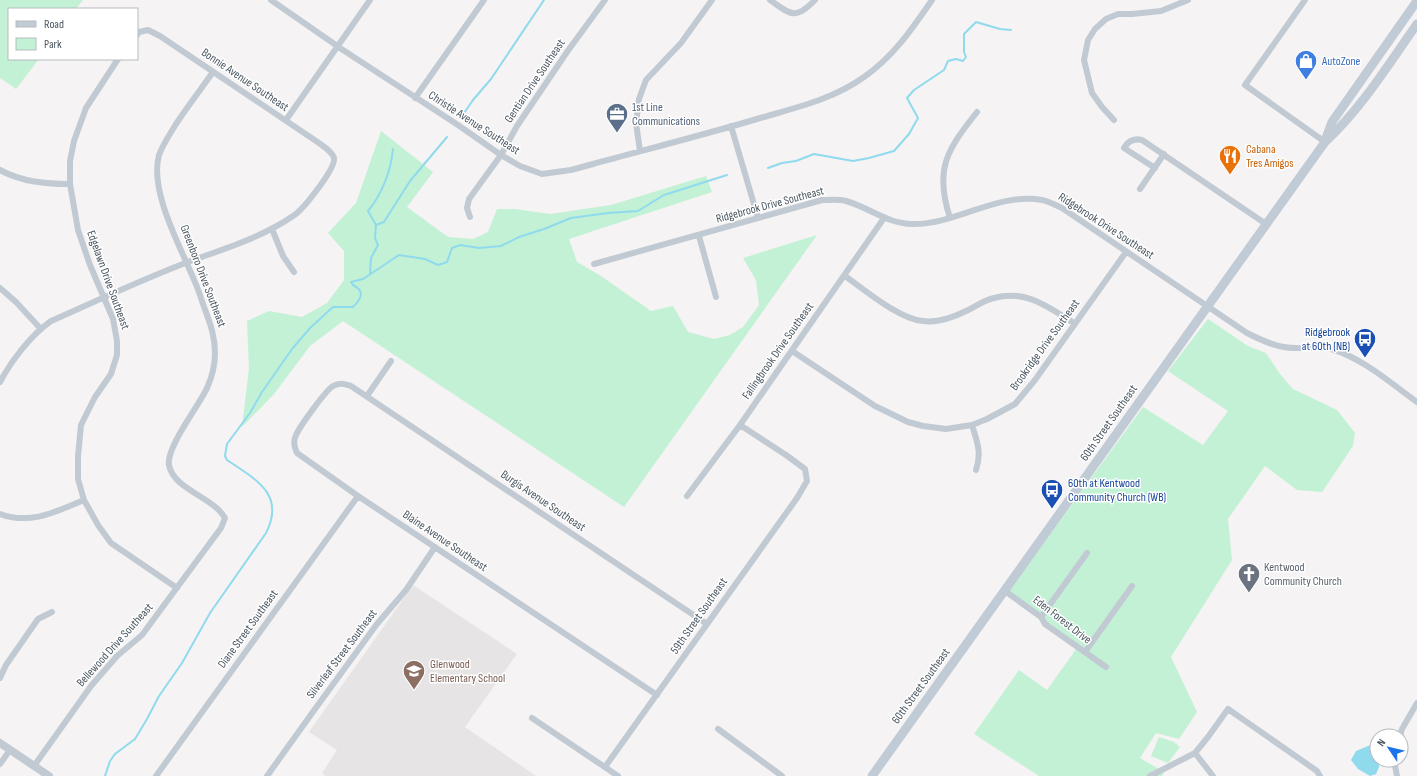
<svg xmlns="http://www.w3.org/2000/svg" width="1417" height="776" font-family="'Sofia Sans Condensed',sans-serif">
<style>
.education{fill:#e6e4e5}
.green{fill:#c3f1d5}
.water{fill:#90daee}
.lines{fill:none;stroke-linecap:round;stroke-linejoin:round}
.stream{stroke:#90daee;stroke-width:2}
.minor{stroke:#c1cad2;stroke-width:6}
.tertiary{stroke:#c1cad2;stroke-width:8}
.secondary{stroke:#c1cbd6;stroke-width:9}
.labels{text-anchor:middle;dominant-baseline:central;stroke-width:3;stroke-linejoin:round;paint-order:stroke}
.shop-label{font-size:12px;fill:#366cbe;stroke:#fff;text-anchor:start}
.street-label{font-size:12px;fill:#4a5661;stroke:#fff}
.service-label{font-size:12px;fill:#4e5e75;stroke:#fff;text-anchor:start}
.food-label{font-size:12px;fill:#c56008;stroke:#fff;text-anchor:start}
.transit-label{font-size:12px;fill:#164399;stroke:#fff;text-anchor:end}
.worship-label{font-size:12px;fill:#5b616d;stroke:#fff;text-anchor:start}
.education-label{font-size:12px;fill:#785e54;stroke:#fff;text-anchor:start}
</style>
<rect width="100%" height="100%" fill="#f5f3f3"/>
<path class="education" d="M413,585L517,654L465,727L536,776H325L322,773L337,750L309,732Z"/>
<path class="green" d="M0,0H83L76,9H9V59H39L16,89L0,78Z
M381,131L433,172L407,207L448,237L473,239L488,232L497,209H515L550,214L611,205L706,176L712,192L569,239L577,262L601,276L651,311L673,306L688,332L714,339L730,335L743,327L759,305L756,280L743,258L817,235L624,507L343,321L310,346L274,394L242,427L249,368L247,321L269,311L302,317L327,303L344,280V251L328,233L356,203Z
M1208,319L1248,346L1266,353L1280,374L1293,389L1337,410L1355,433L1353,446L1322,492L1297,490L1265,466L1228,519L1232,560L1171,657L1197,712L1179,739L1156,733L1140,758L1164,772L1162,776H1039L974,734L1019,670L1047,690L1079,645L1006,595L1143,407L1203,445L1228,411L1168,371Z
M1159,737L1174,742L1180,747L1168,763L1151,756Z"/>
<path class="water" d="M1373,744L1377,746V760H1379V767L1376,774L1370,776L1358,769L1351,760L1356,751Z"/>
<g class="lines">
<path class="stream" d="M462,116L473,100L491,79L544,0
M768,168L782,163L796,161L814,154L853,161L869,158L894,151L909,134L918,118L907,98L914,90L944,70L948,61L956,59L963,61L966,57L964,52V34L976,22L1000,29L1011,30
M376,225L384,222L410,181L447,137
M370,274L371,258L378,245L375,238L376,225L368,211C382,194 391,171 393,149
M105,776L110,761L115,754L135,739L147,719L159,696L182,663L210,613L266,533C286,494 255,479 227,460L225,456L227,444L250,413L262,392L292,349L310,328L333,307H353C362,298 365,291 353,285L351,282L363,279L399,255L425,259L438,265L447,262L452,248L460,245L479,248L501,246L519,237L544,229L571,218L608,213L638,211L664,195L727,175"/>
<path class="minor" d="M271,0L343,50L458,125L501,155L520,166L542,174L571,170L593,164C648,149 703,135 757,119C794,108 832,100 864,77C893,57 912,29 932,0
M770,0C790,14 795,21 815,0
M1305,0L1245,85L1325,142
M118,59L86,108L74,141L70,161V184L78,230L90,265L113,319L117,341V355L111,374L95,397L81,425L78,456V479L84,500L98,525L111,543L177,588
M415,98L484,0
M286,120L370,0
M1114,120L1102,107L1092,93L1084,60L1088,40L1095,29L1106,19L1118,14H1132L1161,11L1188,0
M731,126L758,218
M640,151L636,123L639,99L646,80L681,43L712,0
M1155,168L1124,148C1128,141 1134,138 1142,140L1266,224
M0,170C22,182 46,184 70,184
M1140,189L1164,154
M470,217L467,208L469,199L501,155L517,126L567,52L605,0
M950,218C934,169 947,150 977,112
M272,229L283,256L294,272
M699,236L716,297
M594,264L822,200C829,200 839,199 846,201C868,207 888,224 912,224C956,225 997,192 1042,200C1048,201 1055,205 1062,208L1247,333C1259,339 1271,345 1284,347C1300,350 1315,346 1331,349C1361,357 1392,384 1417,402
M845,276C865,290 899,319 923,321C938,323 952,318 966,311C975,307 984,300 994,298C1026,289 1048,307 1074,323
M0,288L16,302L40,328
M792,351L875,406L908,422L923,426L946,429L972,425L987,419L1015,404L1035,380L1126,252
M0,382C11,361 31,335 51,321C96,301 141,280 188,262C223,249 261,238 293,216C303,210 336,168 334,158C332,151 324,147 319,143L160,36L148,30L139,32L137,35
M367,396L391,361
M972,425C977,442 982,452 976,470
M687,496L740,425L884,218
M0,514C31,525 55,512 84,500
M1005,591L1041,617L1045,624L1106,667
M1041,617L1087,553
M1085,652L1132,586
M0,678L6,665L38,619L52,612
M657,695L358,496L297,453C294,447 293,441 296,435C300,426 326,390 333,386C340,382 345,384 351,386L707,624
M532,718L618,776
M718,729L782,776
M1400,736L1402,729L1417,703
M1195,753L1213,776
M1394,760L1397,776
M0,764L10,750
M34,766L91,686L117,656L142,635L221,528L225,518C213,497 173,489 169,465C166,447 199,406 207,388C212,377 215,365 215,353C215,330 206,315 200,295C187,257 148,195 159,155C163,144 170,134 176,124C188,106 201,89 213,72
M605,767L797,498L807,481L805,469L786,455L740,425
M156,776L358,496
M267,776L315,709L377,624L406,590L435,547
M1150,776L1195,753L1208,737L1228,709L1317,771L1320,776"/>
<path class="tertiary" d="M0,743L49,776"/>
<path class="secondary" d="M1325,141L1332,122L1417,1
M872,776L1325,142C1361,109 1388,65 1417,24"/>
</g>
<defs>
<g id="shop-pin" transform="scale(1.15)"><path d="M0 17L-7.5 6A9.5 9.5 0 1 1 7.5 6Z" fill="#3f7fe0" stroke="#fff"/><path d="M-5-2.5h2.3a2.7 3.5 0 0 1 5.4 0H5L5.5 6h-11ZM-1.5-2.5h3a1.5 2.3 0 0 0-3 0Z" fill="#fff"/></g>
<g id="office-pin" transform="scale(1.15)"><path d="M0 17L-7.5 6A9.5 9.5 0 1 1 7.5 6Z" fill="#5c6f8a" stroke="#fff"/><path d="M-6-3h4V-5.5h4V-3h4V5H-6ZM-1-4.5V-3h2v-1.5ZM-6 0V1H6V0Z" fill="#fff"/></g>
<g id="restaurant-pin" transform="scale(1.15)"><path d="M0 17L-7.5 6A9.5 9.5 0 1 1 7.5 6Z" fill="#e8710a" stroke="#fff"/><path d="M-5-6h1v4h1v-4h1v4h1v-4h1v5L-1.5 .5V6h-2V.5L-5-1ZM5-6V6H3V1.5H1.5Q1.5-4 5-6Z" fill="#fff"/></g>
<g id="bus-pin" transform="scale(1.15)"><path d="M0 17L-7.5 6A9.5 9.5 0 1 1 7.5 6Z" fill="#1a4fb4" stroke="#fff"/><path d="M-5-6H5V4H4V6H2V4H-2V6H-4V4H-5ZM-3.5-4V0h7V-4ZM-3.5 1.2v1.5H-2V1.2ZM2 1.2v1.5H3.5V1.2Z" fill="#fff"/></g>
<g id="church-pin" transform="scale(1.15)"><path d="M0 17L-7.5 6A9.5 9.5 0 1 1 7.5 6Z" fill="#6b7280" stroke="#fff"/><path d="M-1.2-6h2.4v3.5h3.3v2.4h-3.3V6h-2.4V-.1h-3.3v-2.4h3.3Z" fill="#fff"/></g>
<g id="school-pin" transform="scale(1.15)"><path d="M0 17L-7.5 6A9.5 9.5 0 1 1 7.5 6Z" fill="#8d6e63" stroke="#fff"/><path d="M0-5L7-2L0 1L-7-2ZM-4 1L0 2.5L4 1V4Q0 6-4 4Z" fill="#fff"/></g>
</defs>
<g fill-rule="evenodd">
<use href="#shop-pin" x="1306" y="61"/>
<use href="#office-pin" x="617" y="114"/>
<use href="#restaurant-pin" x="1230" y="156"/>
<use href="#bus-pin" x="1365" y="339"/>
<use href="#bus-pin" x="1052" y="490"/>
<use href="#church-pin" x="1249" y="574"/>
<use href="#school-pin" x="414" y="671"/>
</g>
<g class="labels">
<g class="shop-label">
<text x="1322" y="61">AutoZone</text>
</g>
<g class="street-label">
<text transform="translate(245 80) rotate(34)">Bonnie Avenue Southeast</text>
<text transform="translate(535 81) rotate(-56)">Gentian Drive Southeast</text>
<text transform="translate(474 123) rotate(33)">Christie Avenue Southeast</text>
<text transform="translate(770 205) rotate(-15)">Ridgebrook Drive Southeast</text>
<text transform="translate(1106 226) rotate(33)">Ridgebrook Drive Southeast</text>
<text transform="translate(203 276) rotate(69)">Greenboro Drive Southeast</text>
<text transform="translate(108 280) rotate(70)">Edgelawn Drive Southeast</text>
<text transform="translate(1045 345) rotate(-54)">Brookridge Drive Southeast</text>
<text transform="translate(778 351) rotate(-55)">Fallingbrook Drive Southeast</text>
<text transform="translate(1109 423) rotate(-55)">60th Street Southeast</text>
<text transform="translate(543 501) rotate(34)">Burgis Avenue Southeast</text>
<text transform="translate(445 541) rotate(34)">Blaine Avenue Southeast</text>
<text transform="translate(699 616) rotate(-55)">59th Street Southeast</text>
<text transform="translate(1062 620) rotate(38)">Eden Forest Drive</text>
<text transform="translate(248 629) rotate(-54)">Diane Street Southeast</text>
<text transform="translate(115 645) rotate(-48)">Bellewood Drive Southeast</text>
<text transform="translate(342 654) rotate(-53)">Silverleaf Street Southeast</text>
<text transform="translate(921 686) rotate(-54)">60th Street Southeast</text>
</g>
<g class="service-label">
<text x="632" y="107">1st Line<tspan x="632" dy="14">Communications</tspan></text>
</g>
<g class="food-label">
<text x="1246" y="149">Cabana<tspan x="1246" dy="14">Tres Amigos</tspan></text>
</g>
<g class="transit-label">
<text x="1350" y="332">Ridgebrook<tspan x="1350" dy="14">at 60th (NB)</tspan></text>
<text x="1068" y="483" text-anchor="start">60th at Kentwood<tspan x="1068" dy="14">Community Church (WB)</tspan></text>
</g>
<g class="worship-label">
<text x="1264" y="567">Kentwood<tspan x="1264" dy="14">Community Church</tspan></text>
</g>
<g class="education-label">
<text x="430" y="664">Glenwood<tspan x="430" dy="14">Elementary School</tspan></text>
</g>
</g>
<rect x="8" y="8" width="130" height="52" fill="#ffffff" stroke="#b7bbc0"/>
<rect x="16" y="21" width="20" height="6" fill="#c1cbd6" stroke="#b7bbc0"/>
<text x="44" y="28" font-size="12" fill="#4a5661">Road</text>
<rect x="16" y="38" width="20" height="12" fill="#c3f1d5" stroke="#b7bbc0"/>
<text x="44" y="48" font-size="12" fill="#4a5661">Park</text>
<g transform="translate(1389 748) rotate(305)"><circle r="19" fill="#ffffff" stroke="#b7bbc0"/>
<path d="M0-3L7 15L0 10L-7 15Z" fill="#1a73e8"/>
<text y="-6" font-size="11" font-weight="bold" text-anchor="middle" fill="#4a5661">N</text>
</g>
</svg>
